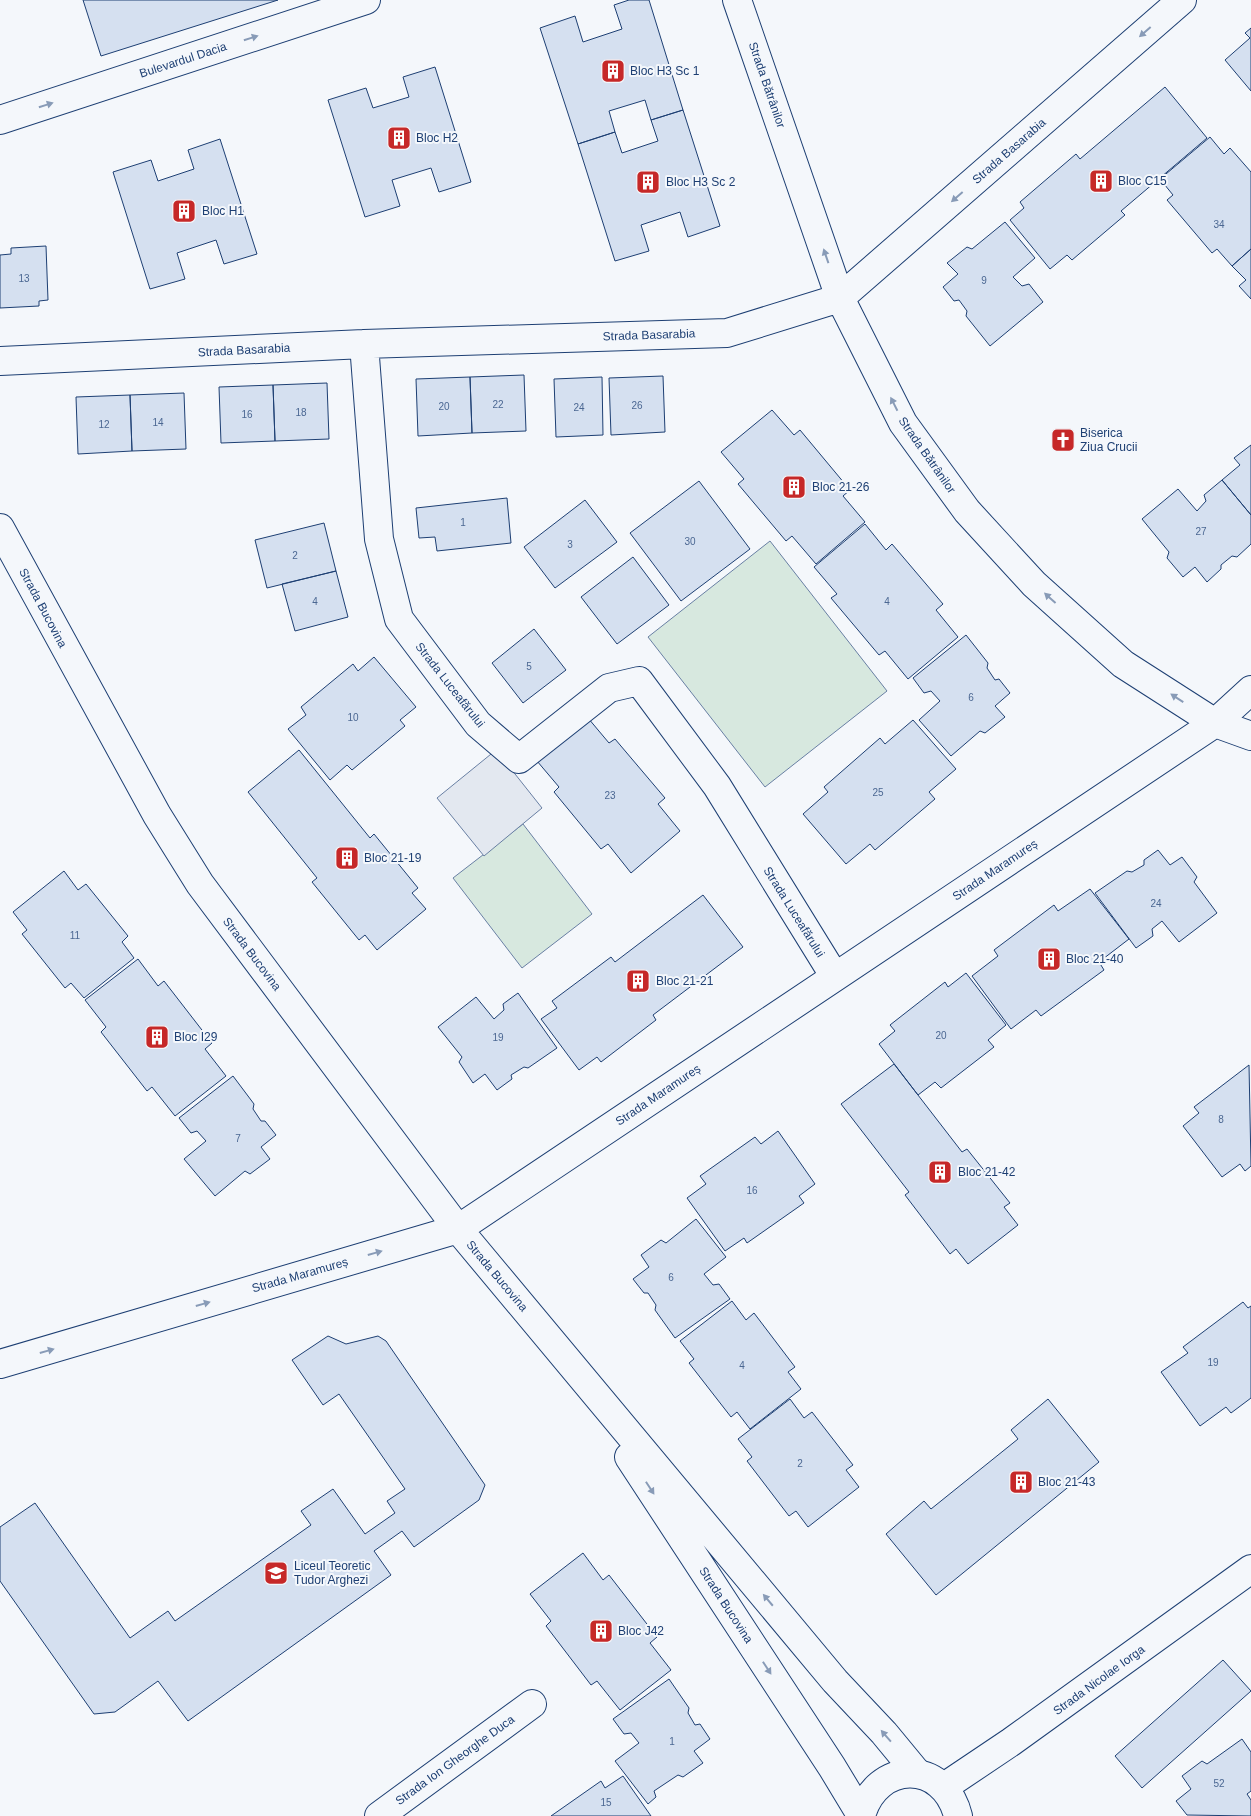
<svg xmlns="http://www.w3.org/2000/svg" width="1251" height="1816" font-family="Helvetica,sans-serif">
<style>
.green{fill:#d7e8df;stroke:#687fa3}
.parking{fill:#e3e8f0;stroke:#687fa3}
.building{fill:#d5e0f0;stroke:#1d3f73}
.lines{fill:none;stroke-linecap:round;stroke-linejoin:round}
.street-casing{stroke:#1d3f73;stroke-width:30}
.secondary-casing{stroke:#1d3f73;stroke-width:30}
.primary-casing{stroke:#1d3f73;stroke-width:30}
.street{stroke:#f4f7fb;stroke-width:28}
.secondary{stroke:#f4f7fb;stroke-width:28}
.primary{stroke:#f4f7fb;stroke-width:28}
.oneway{fill:#889bb7}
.labels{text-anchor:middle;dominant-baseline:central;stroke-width:4;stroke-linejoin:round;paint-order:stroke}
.number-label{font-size:10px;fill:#4b6792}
.street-label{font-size:12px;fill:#1d3f73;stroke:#f4f7fb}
.poi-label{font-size:12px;fill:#1d3f73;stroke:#f4f7fb;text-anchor:start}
</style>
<rect width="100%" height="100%" fill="#f4f7fb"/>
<path class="green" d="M770,541L887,691L765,787L648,637Z
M523,824L592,914L522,968L453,878Z"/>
<path class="parking" d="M496,750L542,808L484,856L437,798Z"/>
<path class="building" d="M83,0H278L101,56Z
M629,0H649L683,110L651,120L645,100L609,111L615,132L578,144L540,28L575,16L583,42L622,29L614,5Z
M1251,28V91L1225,60L1250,38L1245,33Z
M435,67L471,182L439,192L431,168L392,180L400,206L365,217L328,100L366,88L373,108L409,97L403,77Z
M1165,87L1207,138L1121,211L1125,215L1072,260L1067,255L1050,269L1010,220L1024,208L1020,202L1076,154L1080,159Z
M683,110L720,226L688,237L680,212L641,225L649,251L615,261L578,144L615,132L622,153L658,141L651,120Z
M1210,137L1224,154L1230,148L1251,172V249L1232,266L1217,249L1212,253L1167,200L1173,195L1160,179Z
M220,139L257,254L224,264L216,240L177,253L185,279L150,289L113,172L151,160L158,181L194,169L188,150Z
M1005,222L1035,258L1013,277L1022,286L1029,284L1043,302L990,346L966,316L967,311L959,300L954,301L943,287L958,274L947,263L967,247L972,249Z
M46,246L48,300L39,301V306L0,308V255L11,254V248Z
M1251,249V299L1239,286L1246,280L1232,266Z
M524,375L526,431L472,433L470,377Z
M663,376L665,432L611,435L609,378Z
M470,377L472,433L418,436L416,379Z
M602,377L603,435L556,437L554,379Z
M327,383L329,439L275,441L273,385Z
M273,385L275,441L221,443L219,387Z
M184,393L186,449L132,451L130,395Z
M130,395L132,451L78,454L76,397Z
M772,410L794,435L800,430L850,490L843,496L865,522L816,564L792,536L786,541L738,484L744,479L721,452Z
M1251,445V515L1222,480L1240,465L1234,458Z
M1222,480L1251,515V544L1237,557L1232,556L1221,565V569L1207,582L1195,567L1183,577L1167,558L1169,552L1142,519L1178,489L1197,511L1206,501L1204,495Z
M699,481L750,549L681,601L630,533Z
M507,498L511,543L437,551L435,537L419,538L416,508Z
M585,500L617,542L555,588L524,547Z
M324,523L336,571L267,588L255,540Z
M865,524L886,550L892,544L943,604L936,610L958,637L908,679L885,651L879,655L831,598L837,594L814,567Z
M633,557L669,605L617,644L581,597Z
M336,571L348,617L295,631L282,584Z
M534,629L566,670L523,703L492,663Z
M966,635L988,663L987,668L995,680L999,679L1010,693L995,706L1005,717L985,733L980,731L951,756L919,720L940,701L931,691L924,693L913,678Z
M374,657L416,707L400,720L405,726L352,770L347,765L330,780L288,729L306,715L301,707L353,664L358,671Z
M588,718L609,743L615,739L665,798L658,804L680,831L631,873L608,844L601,849L554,792L559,787L537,761Z
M913,720L956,769L929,792L935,799L875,850L870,844L846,864L803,814L828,792L824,787L880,738L885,744Z
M299,750L370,838L374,834L418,888L412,893L426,909L377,950L365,935L359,940L312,882L317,878L248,792Z
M1158,850L1170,865L1182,857L1197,877L1194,882L1217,913L1179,942L1162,921L1152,929L1153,936L1136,948L1095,893L1127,871L1132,872L1144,865V860Z
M64,871L78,890L86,884L128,936L122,942L134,958L84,998L71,983L65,988L22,934L27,930L13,912Z
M1090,889L1129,939L1099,962L1104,970L1041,1016L1036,1010L1011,1029L972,976L998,956L994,950L1054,905L1058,911Z
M703,895L743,947L653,1015L656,1020L601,1062L597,1057L579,1070L541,1019L557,1008L552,1001L611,957L615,962Z
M138,959L158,986L164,981L212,1043L205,1049L226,1076L175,1116L152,1087L147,1091L101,1032L106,1027L85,1000Z
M966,973L1006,1025L988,1040L994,1047L941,1088L935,1082L918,1095L879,1044L895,1031L890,1025L945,982L948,987Z
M518,993L557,1048L528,1068L524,1067L511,1075L512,1079L497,1090L485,1074L473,1083L459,1062L462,1057L438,1027L476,997L494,1019L504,1010L503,1004Z
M894,1064L962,1152L967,1149L1010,1203L1004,1207L1018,1225L968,1264L956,1249L950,1254L905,1195L909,1192L841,1104Z
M1249,1065L1251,1166L1245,1171L1240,1164L1222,1177L1183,1126L1199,1113L1194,1107Z
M233,1076L254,1104L253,1109L261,1121H265L276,1135L261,1147L270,1159L250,1174L245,1171L215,1196L184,1159L206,1141L197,1131L191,1133L179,1118Z
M778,1131L815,1184L799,1196L804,1203L747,1243L744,1238L725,1251L687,1198L706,1184L700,1176L755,1137L761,1144Z
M696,1219L726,1257L704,1274L713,1285L719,1284L730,1299L675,1338L655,1310L656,1305L648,1293H644L633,1279L649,1267L641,1255L661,1240L666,1243Z
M732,1301L746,1320L754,1313L795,1367L788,1372L801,1389L750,1429L737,1412L731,1417L689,1363L694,1359L680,1341Z
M1243,1302L1248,1308L1251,1306V1398L1231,1413L1226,1407L1200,1426L1161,1372L1188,1353L1183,1347Z
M328,1336L346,1344L378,1336L386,1341L485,1485L479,1500L414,1547L402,1531L374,1551L391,1575L188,1721L158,1681L115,1712L94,1714L0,1581V1527L35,1503L130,1638L168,1611L175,1621L311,1525L301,1511L333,1489L365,1534L395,1513L387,1501L405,1489L339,1394L323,1405L292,1360Z
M790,1399L804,1418L812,1412L853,1465L846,1470L859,1487L808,1527L796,1511L789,1516L747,1461L752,1457L738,1439Z
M1048,1399L1099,1462L936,1595L886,1534L924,1501L931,1509L1018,1439L1011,1430Z
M583,1553L603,1580L609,1575L657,1637L650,1643L671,1670L620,1710L597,1681L591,1685L546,1626L551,1621L530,1594Z
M1223,1660L1251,1691L1142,1788L1115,1756Z
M669,1679L689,1708L688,1713L695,1725L700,1724L710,1739L694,1751L703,1763L683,1777L678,1775L654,1791L656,1797L648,1804L615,1761L639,1743L631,1733L624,1734L613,1719Z
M1242,1739L1251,1752V1791L1247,1794L1251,1800V1816L1187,1815L1176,1801L1191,1789L1182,1776L1202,1761L1207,1764Z
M623,1776L651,1816H551L601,1781L605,1788Z"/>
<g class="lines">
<g class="street-casing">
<path id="street" d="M737,0L840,298L903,423L967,511L1034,584L1123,664L1215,723L1251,736
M364,344L379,539L399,619L478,724L519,759L609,688L639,681L717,786L835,977
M0,361L364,344L727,333L840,298L1182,0
M0,528L157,815L200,884L458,1229L835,1681L884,1733L917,1773
M0,1364L458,1229L1215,723L1251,690
M629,1457L832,1767L861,1815
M379,1816L532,1704"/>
</g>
<g class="secondary-casing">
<path id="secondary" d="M944,1787L1011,1742L1251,1569
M861,1816C876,1760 944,1759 958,1816"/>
</g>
<g class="primary-casing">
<path id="primary" d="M0,120L366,0"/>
</g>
<use href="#street" class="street"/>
<use href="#secondary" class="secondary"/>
<use href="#primary" class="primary"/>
</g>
<defs><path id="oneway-solid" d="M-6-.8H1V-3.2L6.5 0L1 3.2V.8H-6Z" transform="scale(1.25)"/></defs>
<g class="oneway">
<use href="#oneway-solid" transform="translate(1145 32) rotate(139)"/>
<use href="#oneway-solid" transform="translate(251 38) rotate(-18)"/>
<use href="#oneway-solid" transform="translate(46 105) rotate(-18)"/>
<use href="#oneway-solid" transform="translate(957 197) rotate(139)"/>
<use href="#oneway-solid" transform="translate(826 256) rotate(-109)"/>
<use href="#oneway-solid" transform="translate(894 404) rotate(-117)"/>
<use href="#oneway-solid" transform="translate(1050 598) rotate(-138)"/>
<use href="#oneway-solid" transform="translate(1177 698) rotate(-147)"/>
<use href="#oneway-solid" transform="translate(375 1253) rotate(-16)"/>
<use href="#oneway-solid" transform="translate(203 1304) rotate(-16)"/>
<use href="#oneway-solid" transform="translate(47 1351) rotate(-16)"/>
<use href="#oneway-solid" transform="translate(650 1488) rotate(57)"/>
<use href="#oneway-solid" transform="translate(768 1600) rotate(-130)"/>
<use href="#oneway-solid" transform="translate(767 1668) rotate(57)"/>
<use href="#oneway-solid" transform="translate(886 1736) rotate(-131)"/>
</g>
<defs>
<g id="building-square" transform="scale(1.25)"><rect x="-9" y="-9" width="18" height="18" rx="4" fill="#c62828" stroke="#f4f7fb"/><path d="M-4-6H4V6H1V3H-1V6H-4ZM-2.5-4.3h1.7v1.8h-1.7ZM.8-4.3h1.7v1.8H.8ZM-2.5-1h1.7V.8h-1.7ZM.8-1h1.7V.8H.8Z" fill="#fff"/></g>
<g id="church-square" transform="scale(1.25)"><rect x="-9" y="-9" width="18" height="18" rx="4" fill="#c62828" stroke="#f4f7fb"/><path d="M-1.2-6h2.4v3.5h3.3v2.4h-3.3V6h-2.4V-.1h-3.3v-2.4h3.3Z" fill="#fff"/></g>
<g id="school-square" transform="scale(1.25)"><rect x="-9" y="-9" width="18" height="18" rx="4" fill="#c62828" stroke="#f4f7fb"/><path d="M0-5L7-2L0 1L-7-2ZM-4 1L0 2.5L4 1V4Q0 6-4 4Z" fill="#fff"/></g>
</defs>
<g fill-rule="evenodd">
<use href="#building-square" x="613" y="71"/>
<use href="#building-square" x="399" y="138"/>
<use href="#building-square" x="1101" y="181"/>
<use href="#building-square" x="648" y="182"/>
<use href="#building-square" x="184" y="211"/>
<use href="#church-square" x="1063" y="440"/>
<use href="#building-square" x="794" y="487"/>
<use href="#building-square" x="347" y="858"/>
<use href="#building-square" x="1049" y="959"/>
<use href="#building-square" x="638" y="981"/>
<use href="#building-square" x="157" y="1037"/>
<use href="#building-square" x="940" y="1172"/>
<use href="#building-square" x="1021" y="1482"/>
<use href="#school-square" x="276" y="1573"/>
<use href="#building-square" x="601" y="1631"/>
</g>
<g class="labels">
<g class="number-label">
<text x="1219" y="224">34</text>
<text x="24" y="278">13</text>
<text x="984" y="280">9</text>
<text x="498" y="404">22</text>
<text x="637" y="405">26</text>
<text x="444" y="406">20</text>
<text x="579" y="407">24</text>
<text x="301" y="412">18</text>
<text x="247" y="414">16</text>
<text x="158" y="422">14</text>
<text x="104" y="424">12</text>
<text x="463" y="522">1</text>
<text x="1201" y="531">27</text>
<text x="690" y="541">30</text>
<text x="570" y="544">3</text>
<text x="295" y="555">2</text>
<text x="315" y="601">4</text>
<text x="887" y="601">4</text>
<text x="529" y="666">5</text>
<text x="971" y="697">6</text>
<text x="353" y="717">10</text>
<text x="878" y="792">25</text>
<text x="610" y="795">23</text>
<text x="1156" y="903">24</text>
<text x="75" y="935">11</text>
<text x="941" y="1035">20</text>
<text x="498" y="1037">19</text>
<text x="1221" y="1119">8</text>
<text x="238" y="1138">7</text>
<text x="752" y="1190">16</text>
<text x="671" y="1277">6</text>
<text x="1213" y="1362">19</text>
<text x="742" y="1365">4</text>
<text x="800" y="1463">2</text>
<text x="672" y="1741">1</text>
<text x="1219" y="1783">52</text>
<text x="606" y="1802">15</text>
</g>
<g class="street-label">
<text transform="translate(183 60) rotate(-18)">Bulevardul Dacia</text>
<text transform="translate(767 85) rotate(71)">Strada Bătrânilor</text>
<text transform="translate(1009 151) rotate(-41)">Strada Basarabia</text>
<text transform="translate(649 335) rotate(-2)">Strada Basarabia</text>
<text transform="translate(244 350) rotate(-3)">Strada Basarabia</text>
<text transform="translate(927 455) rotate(55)">Strada Bătrânilor</text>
<text transform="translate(43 608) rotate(62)">Strada Bucovina</text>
<text transform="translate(450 685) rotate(52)">Strada Luceafărului</text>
<text transform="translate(995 870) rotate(-34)">Strada Maramureș</text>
<text transform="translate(794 912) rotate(58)">Strada Luceafărului</text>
<text transform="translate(252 954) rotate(53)">Strada Bucovina</text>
<text transform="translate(658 1095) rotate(-34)">Strada Maramureș</text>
<text transform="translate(300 1275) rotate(-16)">Strada Maramureș</text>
<text transform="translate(497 1276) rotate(50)">Strada Bucovina</text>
<text transform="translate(726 1605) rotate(57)">Strada Bucovina</text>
<text transform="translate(1099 1680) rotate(-36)">Strada Nicolae Iorga</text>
<text transform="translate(455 1760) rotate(-36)">Strada Ion Gheorghe Duca</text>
</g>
<g class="poi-label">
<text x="630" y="71">Bloc H3 Sc 1</text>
<text x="416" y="138">Bloc H2</text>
<text x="1118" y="181">Bloc C15</text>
<text x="666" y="182">Bloc H3 Sc 2</text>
<text x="202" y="211">Bloc H1</text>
<text x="1080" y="433">Biserica<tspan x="1080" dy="14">Ziua Crucii</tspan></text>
<text x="812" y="487">Bloc 21-26</text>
<text x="364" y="858">Bloc 21-19</text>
<text x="1066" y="959">Bloc 21-40</text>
<text x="656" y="981">Bloc 21-21</text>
<text x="174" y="1037">Bloc I29</text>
<text x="958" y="1172">Bloc 21-42</text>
<text x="1038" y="1482">Bloc 21-43</text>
<text x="294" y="1566">Liceul Teoretic<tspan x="294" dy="14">Tudor Arghezi</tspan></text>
<text x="618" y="1631">Bloc J42</text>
</g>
</g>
</svg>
